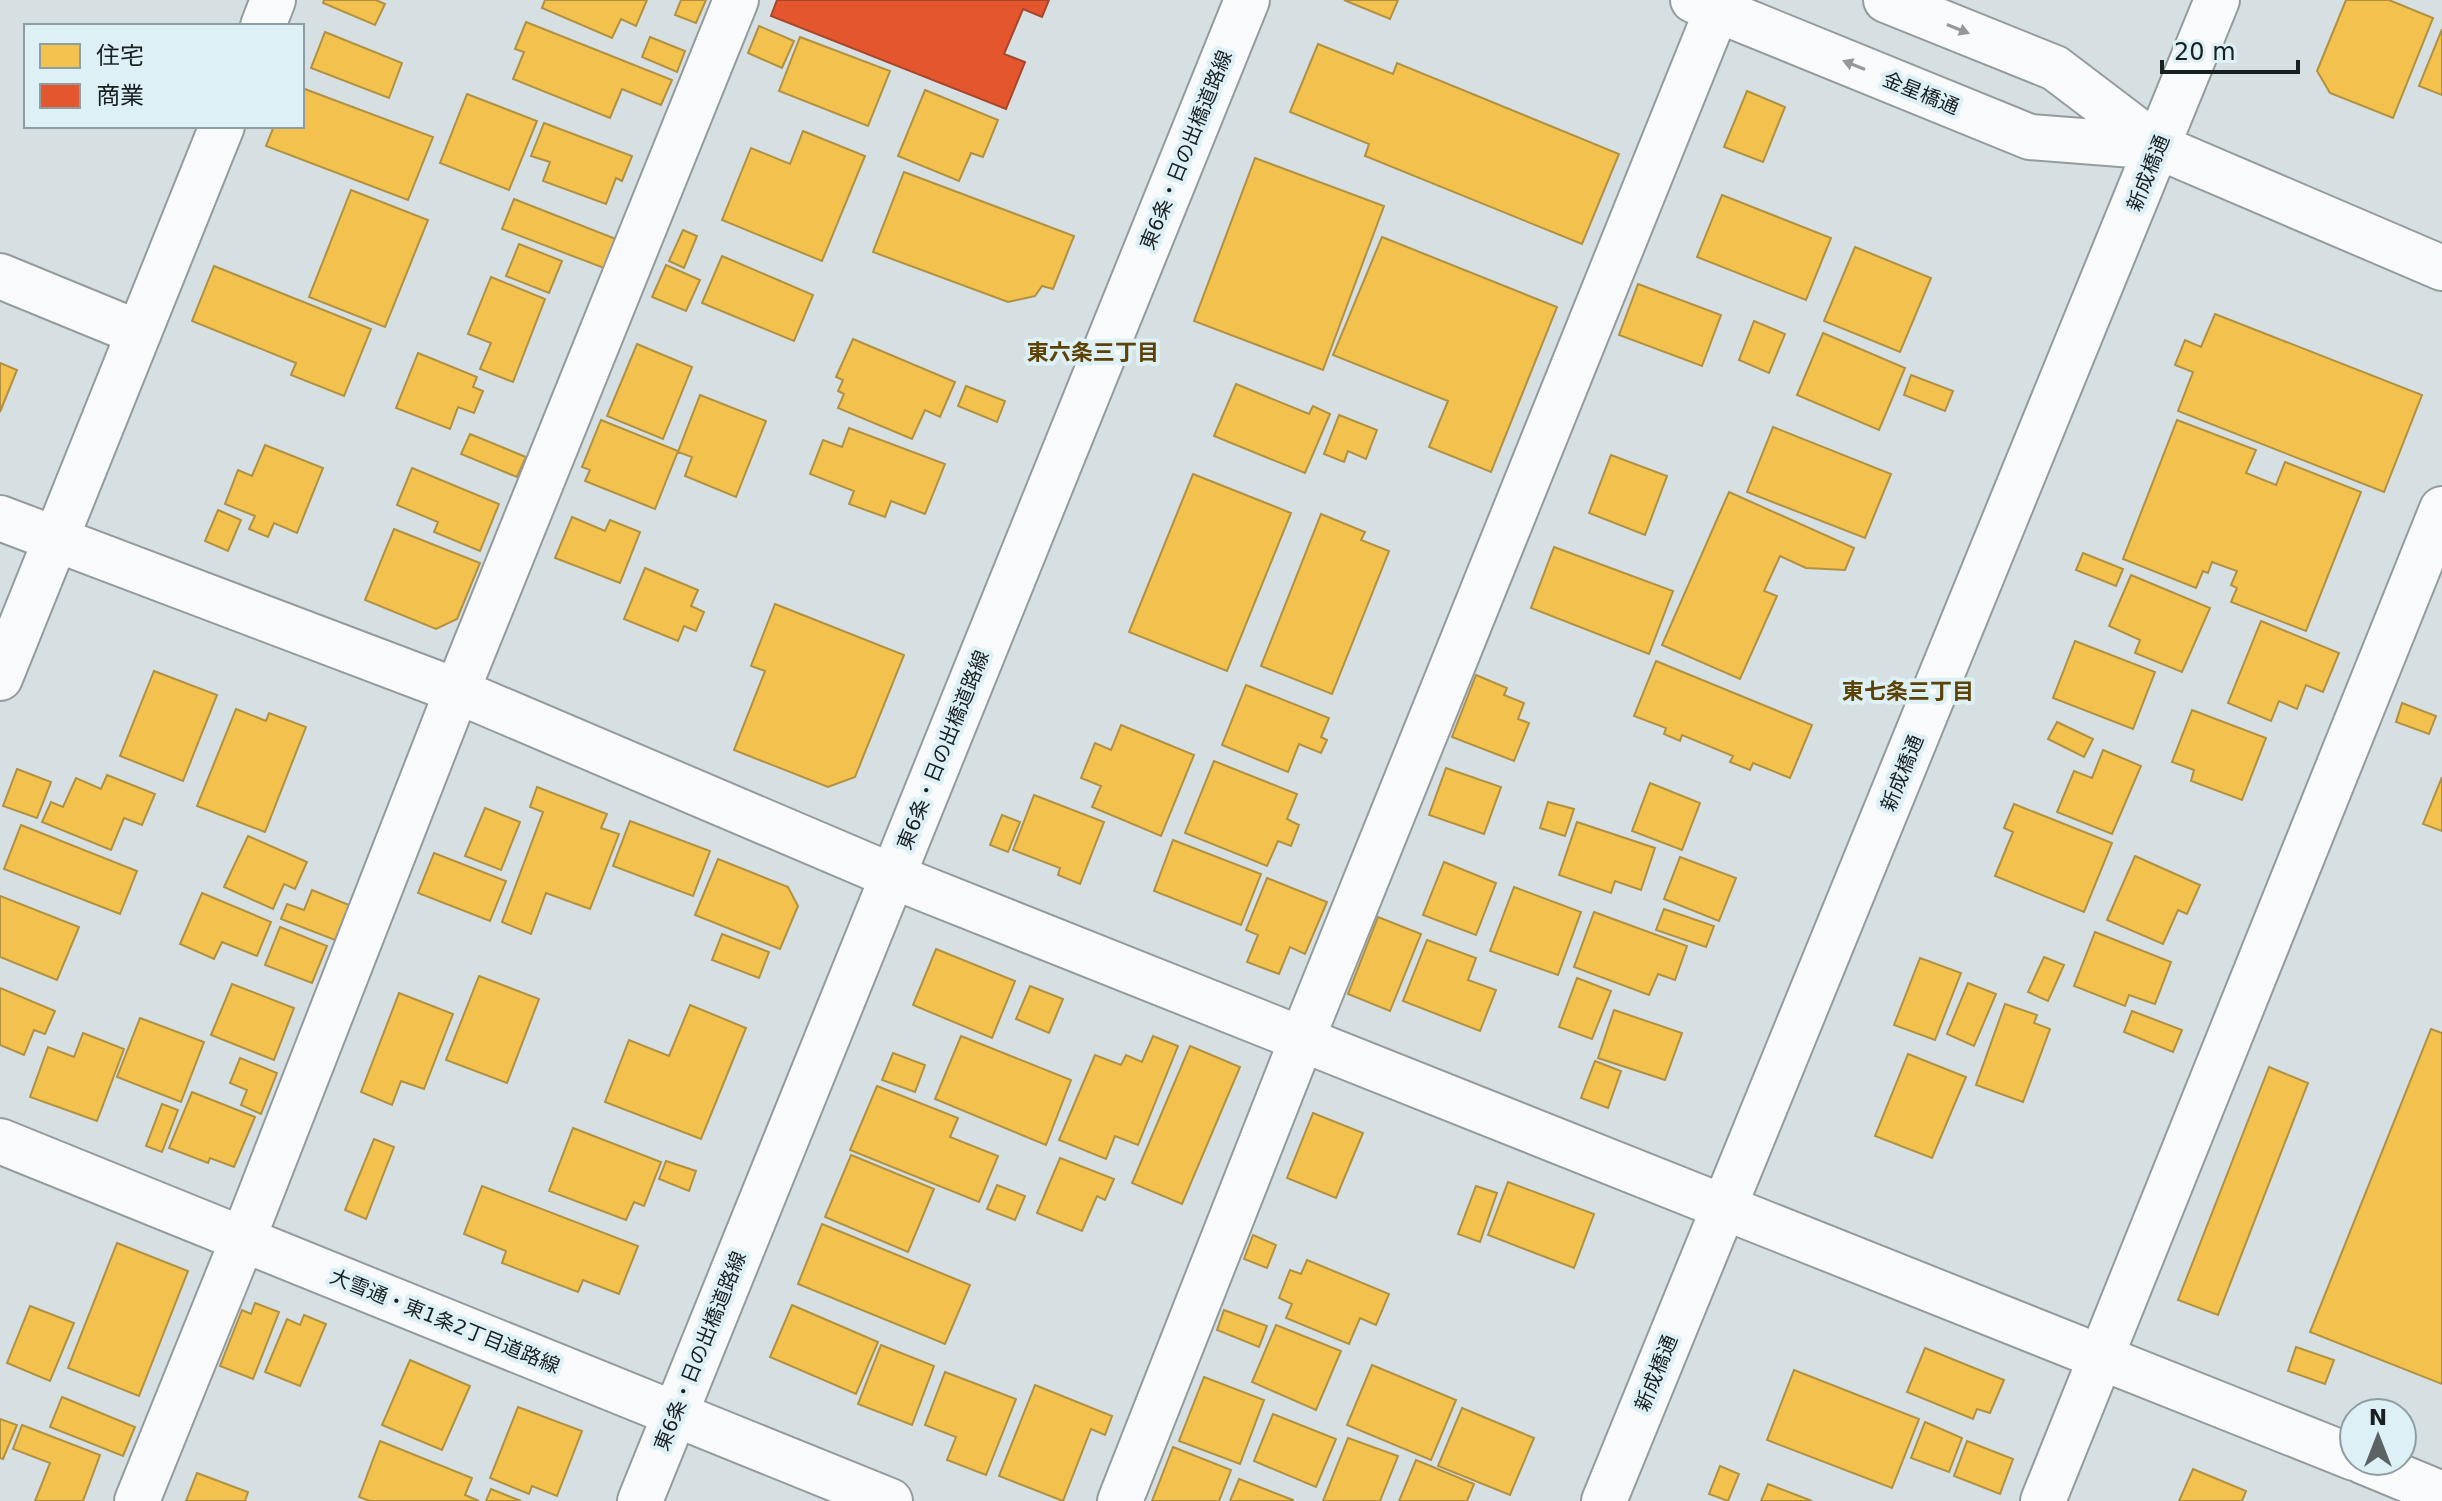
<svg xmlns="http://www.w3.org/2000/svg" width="2442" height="1501" font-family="'DejaVu Sans','Noto Sans JP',sans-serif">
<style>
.homes{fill:#f2c14e;stroke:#b19141;stroke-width:2}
.shops{fill:#e4572e;stroke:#a7462a;stroke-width:2}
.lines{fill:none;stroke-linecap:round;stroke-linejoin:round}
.minor-casing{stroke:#939b9d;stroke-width:48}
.minor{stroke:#f9fafb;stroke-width:44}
.oneway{fill:#949899}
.labels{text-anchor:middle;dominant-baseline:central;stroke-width:8;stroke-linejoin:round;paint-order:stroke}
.street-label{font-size:20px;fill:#192022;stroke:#ddf0f6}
.neighbourhood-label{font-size:22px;font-weight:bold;fill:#5d4205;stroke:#ddf0f6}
</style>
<rect width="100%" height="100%" fill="#d6e0e2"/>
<path class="homes" d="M324,0H376L385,4L375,25L323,3Z
M545,0H647L636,26L621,19L612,38L542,8Z
M681,0H706L696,23L675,15Z
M1344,0H1398L1390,19Z
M2346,0H2389L2433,18L2393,118L2330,93L2317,71Z
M526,22L672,80L661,105L622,89L610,118L513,79L524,52L515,49Z
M759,26L794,41L782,68L748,53Z
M2442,29V95L2419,86Z
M325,32L402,63L389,98L311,68Z
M650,37L685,51L677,72L642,57Z
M800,37L890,71L868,126L779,91Z
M1318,44L1393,74L1397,63L1619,154L1582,244L1365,156L1369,144L1290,112Z
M302,88L433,137L408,200L266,146L274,126H302Z
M925,90L998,120L983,157L971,153L959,181L898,156Z
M1747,91L1785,107L1763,162L1724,147Z
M467,94L537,121L509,190L440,163Z
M544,123L632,156L622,181L616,178L606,204L543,181L550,162L531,156Z
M803,131L865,156L822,261L722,220L751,148L790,164Z
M1255,158L1384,206L1323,370L1194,321Z
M904,172L1074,236L1053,289L1042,286L1035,296L1008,302L873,252Z
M351,190L428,220L385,327L309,297Z
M1722,195L1831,238L1806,300L1697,257Z
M514,199L616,239L604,268L502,229Z
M683,230L697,236L684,268L669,261Z
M1382,237L1557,307L1491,472L1429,447L1448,401L1333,355Z
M519,244L562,261L549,293L506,276Z
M1855,247L1931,278L1900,352L1824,321Z
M722,256L813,295L794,341L702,303Z
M666,265L700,280L686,311L652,297Z
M214,266L371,329L344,396L291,375L296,363L192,321Z
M491,277L545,299L513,382L480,369L491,343L468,334Z
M1638,284L1721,315L1702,366L1619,335Z
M2215,314L2422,395L2384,492L2178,411L2193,372L2175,365L2185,340L2201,347Z
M1754,321L1785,334L1769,373L1739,360Z
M1823,333L1905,368L1879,430L1797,395Z
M853,339L955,382L940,417L925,410L912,439L838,408L844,394L838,391L843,380L836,377Z
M637,344L692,367L663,439L607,416Z
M418,353L477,377L473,387L483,391L474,413L458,407L450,429L396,408Z
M0,363L17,370L0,412Z
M1911,375L1953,391L1945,411L1904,395Z
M1236,384L1309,414L1313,406L1330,414L1305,473L1214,436Z
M966,386L1005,401L997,422L958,406Z
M700,395L766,421L736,497L685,476L692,457L678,452Z
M1339,415L1377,430L1366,459L1348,451L1344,462L1324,454Z
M601,420L678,451L655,509L585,481L590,470L582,467Z
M2177,420L2256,450L2246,473L2276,485L2285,462L2361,492L2306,631L2231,602L2237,588L2231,585L2237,571L2212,562L2208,573L2203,571L2196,588L2123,559Z
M1773,427L1891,474L1865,538L1747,492Z
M849,428L945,464L925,514L891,501L885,517L849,504L854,491L810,474L823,440L842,447Z
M470,434L526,457L517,477L461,454Z
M265,445L323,468L297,533L274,523L268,537L249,529L255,516L225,504L238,470L252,476Z
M1611,455L1667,476L1645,535L1589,513Z
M412,468L499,504L480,551L434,532L438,522L397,505Z
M1193,474L1291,513L1227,671L1129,632Z
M1729,492L1854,548L1845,570L1806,568L1780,556L1764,591L1777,596L1740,679L1662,645Z
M218,510L241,520L228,551L205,541Z
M1321,514L1365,532L1361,540L1389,551L1332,694L1261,666Z
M572,517L605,531L610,520L640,532L620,583L555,558Z
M394,529L480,563L457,619L436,629L365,600Z
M1554,547L1673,591L1649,654L1531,608Z
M2083,553L2123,569L2116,586L2076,570Z
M645,568L698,590L691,606L704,612L696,631L684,626L678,641L624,619Z
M2131,575L2210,608L2182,672L2135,653L2140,640L2109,626Z
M775,604L904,655L855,777L828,787L734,750L765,671L751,666Z
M2261,621L2339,653L2323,692L2306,685L2297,709L2279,701L2271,721L2228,703Z
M2075,641L2155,672L2133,729L2053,698Z
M1656,661L1812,725L1790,778L1753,763L1750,770L1730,762L1733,756L1682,735L1680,741L1664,734L1666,728L1634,716Z
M154,671L217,695L183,781L120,756Z
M1476,675L1507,688L1504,695L1524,703L1518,719L1529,723L1514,761L1452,737Z
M1246,685L1329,718L1321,737L1327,740L1321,753L1299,744L1288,772L1222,745Z
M2402,703L2436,716L2429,734L2396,722Z
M236,709L266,721L269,713L306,727L265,832L197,806Z
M2192,710L2266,738L2242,800L2191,781L2194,770L2172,762Z
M2057,722L2093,739L2084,757L2048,739Z
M1121,725L1194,755L1161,836L1092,807L1101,786L1081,778L1095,743L1111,750Z
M2103,750L2141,766L2112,834L2057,812L2074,771L2092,778Z
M1214,761L1297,794L1287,819L1299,825L1291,846L1278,841L1267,866L1185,833Z
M1446,768L1501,787L1484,834L1429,815Z
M17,769L51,782L37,818L3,806Z
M107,775L155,794L142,825L124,818L111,850L42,822L51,802L63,807L76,778L101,789Z
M2442,777V831L2423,824Z
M1650,783L1700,803L1682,850L1632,831Z
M537,787L607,814L601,828L619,834L590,909L546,893L531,934L502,922L543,812L530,807Z
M1034,795L1104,822L1080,884L1058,875L1060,868L1013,850Z
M1548,802L1574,809L1565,836L1540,828Z
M2014,804L2112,843L2084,912L1995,876L2013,832L2004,828Z
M485,808L520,822L501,870L465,856Z
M1002,815L1020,822L1008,852L990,845Z
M630,821L710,851L693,896L613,866Z
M1577,822L1655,848L1641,890L1615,881L1611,893L1559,875Z
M21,825L137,871L120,914L4,869Z
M248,836L307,862L295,889L284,884L273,909L224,887Z
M1173,840L1261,874L1241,925L1154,891Z
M434,853L506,881L490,921L418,893Z
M2135,856L2200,885L2187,914L2178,910L2163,944L2107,920Z
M1680,857L1736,878L1719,921L1664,899Z
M718,859L788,887L798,906L780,949L695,915Z
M1444,862L1496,883L1476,935L1423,915Z
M1267,878L1327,902L1305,954L1290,947L1279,974L1247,962L1258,935L1246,930Z
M1514,887L1581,912L1558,975L1490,951Z
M312,890L349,905L335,940L281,919L287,904L304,910Z
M202,893L271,922L257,956L222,942L214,959L180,944Z
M0,896L79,927L57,980L0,957Z
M1664,909L1714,926L1706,947L1656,930Z
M1594,912L1687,946L1675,980L1658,974L1649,995L1574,967Z
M1378,917L1421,934L1390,1011L1348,994Z
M280,927L327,946L312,983L265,965Z
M2095,932L2171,962L2155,1004L2129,995L2125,1006L2074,986Z
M722,934L769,952L759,978L712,960Z
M1427,940L1476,958L1468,980L1496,990L1480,1031L1403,1001Z
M936,949L1015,981L992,1038L913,1005Z
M2044,957L2064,965L2048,1001L2028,992Z
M1920,958L1961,973L1935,1040L1894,1025Z
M479,976L539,999L507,1083L446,1060Z
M1577,978L1611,991L1592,1039L1559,1027Z
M1968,983L1996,994L1974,1046L1947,1034Z
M232,984L294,1008L274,1060L211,1035Z
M1030,986L1063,999L1049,1033L1016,1019Z
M0,988L55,1011L45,1034L34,1030L24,1055L0,1045Z
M399,993L453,1014L424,1089L401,1081L392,1105L361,1092Z
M2005,1004L2037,1015L2034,1023L2050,1029L2023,1102L1976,1085Z
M690,1005L746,1028L701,1139L605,1102L629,1040L669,1056Z
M1614,1010L1682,1033L1665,1080L1598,1058Z
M2132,1011L2182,1030L2173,1052L2124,1032Z
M140,1018L204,1042L181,1102L117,1077Z
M2431,1029L2442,1033V1384L2310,1332Z
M83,1033L124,1049L97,1121L30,1097L48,1047L74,1057Z
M961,1036L1071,1080L1046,1145L935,1099Z
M1153,1036L1178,1046L1138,1145L1115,1136L1106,1159L1059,1140L1095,1055L1121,1065L1126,1055L1142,1062Z
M1190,1046L1240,1067L1182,1204L1132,1183Z
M893,1053L925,1065L915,1092L882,1080Z
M1908,1054L1966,1077L1932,1158L1875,1136Z
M240,1058L277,1073L261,1114L241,1105L247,1090L230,1083Z
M1595,1061L1621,1071L1608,1108L1581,1098Z
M2269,1067L2308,1083L2218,1315L2178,1300Z
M877,1086L958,1118L950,1137L998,1156L979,1202L850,1150Z
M192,1092L255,1117L234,1167L210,1158L208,1163L169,1148Z
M162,1104L178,1110L162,1152L146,1146Z
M1313,1113L1363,1133L1336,1198L1287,1178Z
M573,1128L661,1162L644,1206L634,1202L626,1220L549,1191Z
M374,1139L394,1147L366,1219L345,1210Z
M851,1155L934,1189L908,1252L825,1217Z
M1060,1158L1114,1179L1105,1200L1097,1196L1082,1231L1037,1213Z
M666,1161L696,1171L689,1191L659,1179Z
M1508,1182L1594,1214L1574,1268L1488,1235Z
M997,1185L1025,1196L1015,1220L987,1209Z
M482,1186L638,1246L619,1294L583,1280L578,1292L502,1263L506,1251L464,1234Z
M1476,1186L1497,1193L1480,1242L1458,1234Z
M822,1224L970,1285L945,1344L798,1284Z
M1253,1235L1276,1245L1267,1268L1244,1259Z
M117,1243L188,1271L139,1396L68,1368Z
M1307,1260L1389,1294L1376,1325L1360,1318L1349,1344L1286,1318L1292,1304L1279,1298L1290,1270L1301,1274Z
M255,1303L279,1312L253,1379L220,1366L242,1310L251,1314Z
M792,1305L878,1342L856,1394L770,1357Z
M30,1306L74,1323L50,1381L7,1363Z
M1224,1310L1267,1326L1259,1347L1217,1330Z
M304,1315L326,1324L300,1386L265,1372L287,1319L300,1325Z
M1276,1325L1341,1351L1316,1410L1252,1382Z
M881,1345L934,1366L912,1425L858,1404Z
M2296,1347L2334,1360L2325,1384L2288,1371Z
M1925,1348L2004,1380L1990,1413L1977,1409L1973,1419L1907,1392Z
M410,1360L470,1386L442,1450L382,1425Z
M1372,1365L1456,1400L1431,1460L1347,1425Z
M1794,1370L1919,1419L1892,1488L1767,1440Z
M945,1372L1016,1399L986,1475L947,1460L956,1437L925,1425Z
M1204,1377L1264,1400L1240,1464L1179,1441Z
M1035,1385L1112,1416L1105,1435L1091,1429L1063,1501L999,1476Z
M62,1397L135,1427L123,1456L50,1427Z
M518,1407L582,1431L557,1496L532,1486L529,1494L490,1478Z
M1462,1408L1534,1438L1510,1495L1438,1466Z
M1273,1414L1336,1439L1316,1487L1254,1461Z
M0,1419L17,1425L3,1459L0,1458Z
M1925,1422L1962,1438L1949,1472L1911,1458Z
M22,1425L100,1455L83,1501H35L50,1463L13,1449Z
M1348,1438L1398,1456L1380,1501H1323Z
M380,1441L472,1478L465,1495L479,1501H370L359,1497Z
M1967,1441L2013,1459L2000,1494L1954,1476Z
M1173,1447L1231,1470L1219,1501H1152Z
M1416,1460L1474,1484L1467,1501H1399Z
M1720,1466L1739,1474L1728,1501L1709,1494Z
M2193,1469L2246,1491L2242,1501H2179Z
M197,1473L248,1492L245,1501H186Z
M1239,1479L1293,1500V1501H1230Z
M1768,1484L1812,1501H1761Z
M491,1489L521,1501H486Z"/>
<path class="shops" d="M777,0H1049L1042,17L1023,9L1004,54L1025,62L1006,109L771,16Z"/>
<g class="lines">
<g class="minor-casing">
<path id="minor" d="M1693,0L2030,137L2159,147
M1886,0L2055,68L2159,147L2442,268
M263,26L273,0
M0,276L139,333
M0,518L457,691L892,876L2354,1458
M0,678L222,126
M0,1141L890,1501
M2362,1461L2442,1494
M137,1501L243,1239L457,691L736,0
M640,1501L1247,0
M1120,1501L1302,1039L1721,0
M1604,1501L2217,0
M2043,1501L2442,509"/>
</g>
<use href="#minor" class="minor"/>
</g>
<defs><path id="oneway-solid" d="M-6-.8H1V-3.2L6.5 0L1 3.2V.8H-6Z" transform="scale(2)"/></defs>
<g class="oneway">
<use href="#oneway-solid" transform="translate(1958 29) rotate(22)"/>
<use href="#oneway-solid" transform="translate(1854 65) rotate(-158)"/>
</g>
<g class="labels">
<g class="street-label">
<text transform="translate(1921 93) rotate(22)">金星橋通</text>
<text transform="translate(1186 150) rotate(-68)">東6条・日の出橋道路線</text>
<text transform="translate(2148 173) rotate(-68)">新成橋通</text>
<text transform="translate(943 750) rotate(-68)">東6条・日の出橋道路線</text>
<text transform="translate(1902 773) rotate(-68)">新成橋通</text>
<text transform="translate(445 1321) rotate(22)">大雪通・東1条2丁目道路線</text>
<text transform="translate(700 1351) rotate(-68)">東6条・日の出橋道路線</text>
<text transform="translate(1656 1373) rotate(-68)">新成橋通</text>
</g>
<g class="neighbourhood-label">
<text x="1093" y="352">東六条三丁目</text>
<text x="1908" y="691">東七条三丁目</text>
</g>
</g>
<rect x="24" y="24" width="280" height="104" fill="#ddf0f6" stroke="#8f9da1" stroke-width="2"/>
<rect x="40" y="44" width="40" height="24" fill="#f2c14e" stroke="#8f9da1" stroke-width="2"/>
<text x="96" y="64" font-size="24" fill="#192022">住宅</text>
<rect x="40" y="84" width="40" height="24" fill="#e4572e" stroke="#8f9da1" stroke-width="2"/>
<text x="96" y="104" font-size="24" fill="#192022">商業</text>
<g transform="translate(2378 1437)"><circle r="38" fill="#ddf0f6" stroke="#8f9da1" stroke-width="2"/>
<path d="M0-6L14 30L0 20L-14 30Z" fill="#5b6365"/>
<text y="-12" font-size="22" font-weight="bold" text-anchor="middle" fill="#192022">N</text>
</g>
<path d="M2162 60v12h136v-12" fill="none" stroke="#192022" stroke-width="4"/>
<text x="2174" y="60" font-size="24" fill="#192022" stroke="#ddf0f6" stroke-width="6" paint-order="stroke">20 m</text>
</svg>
